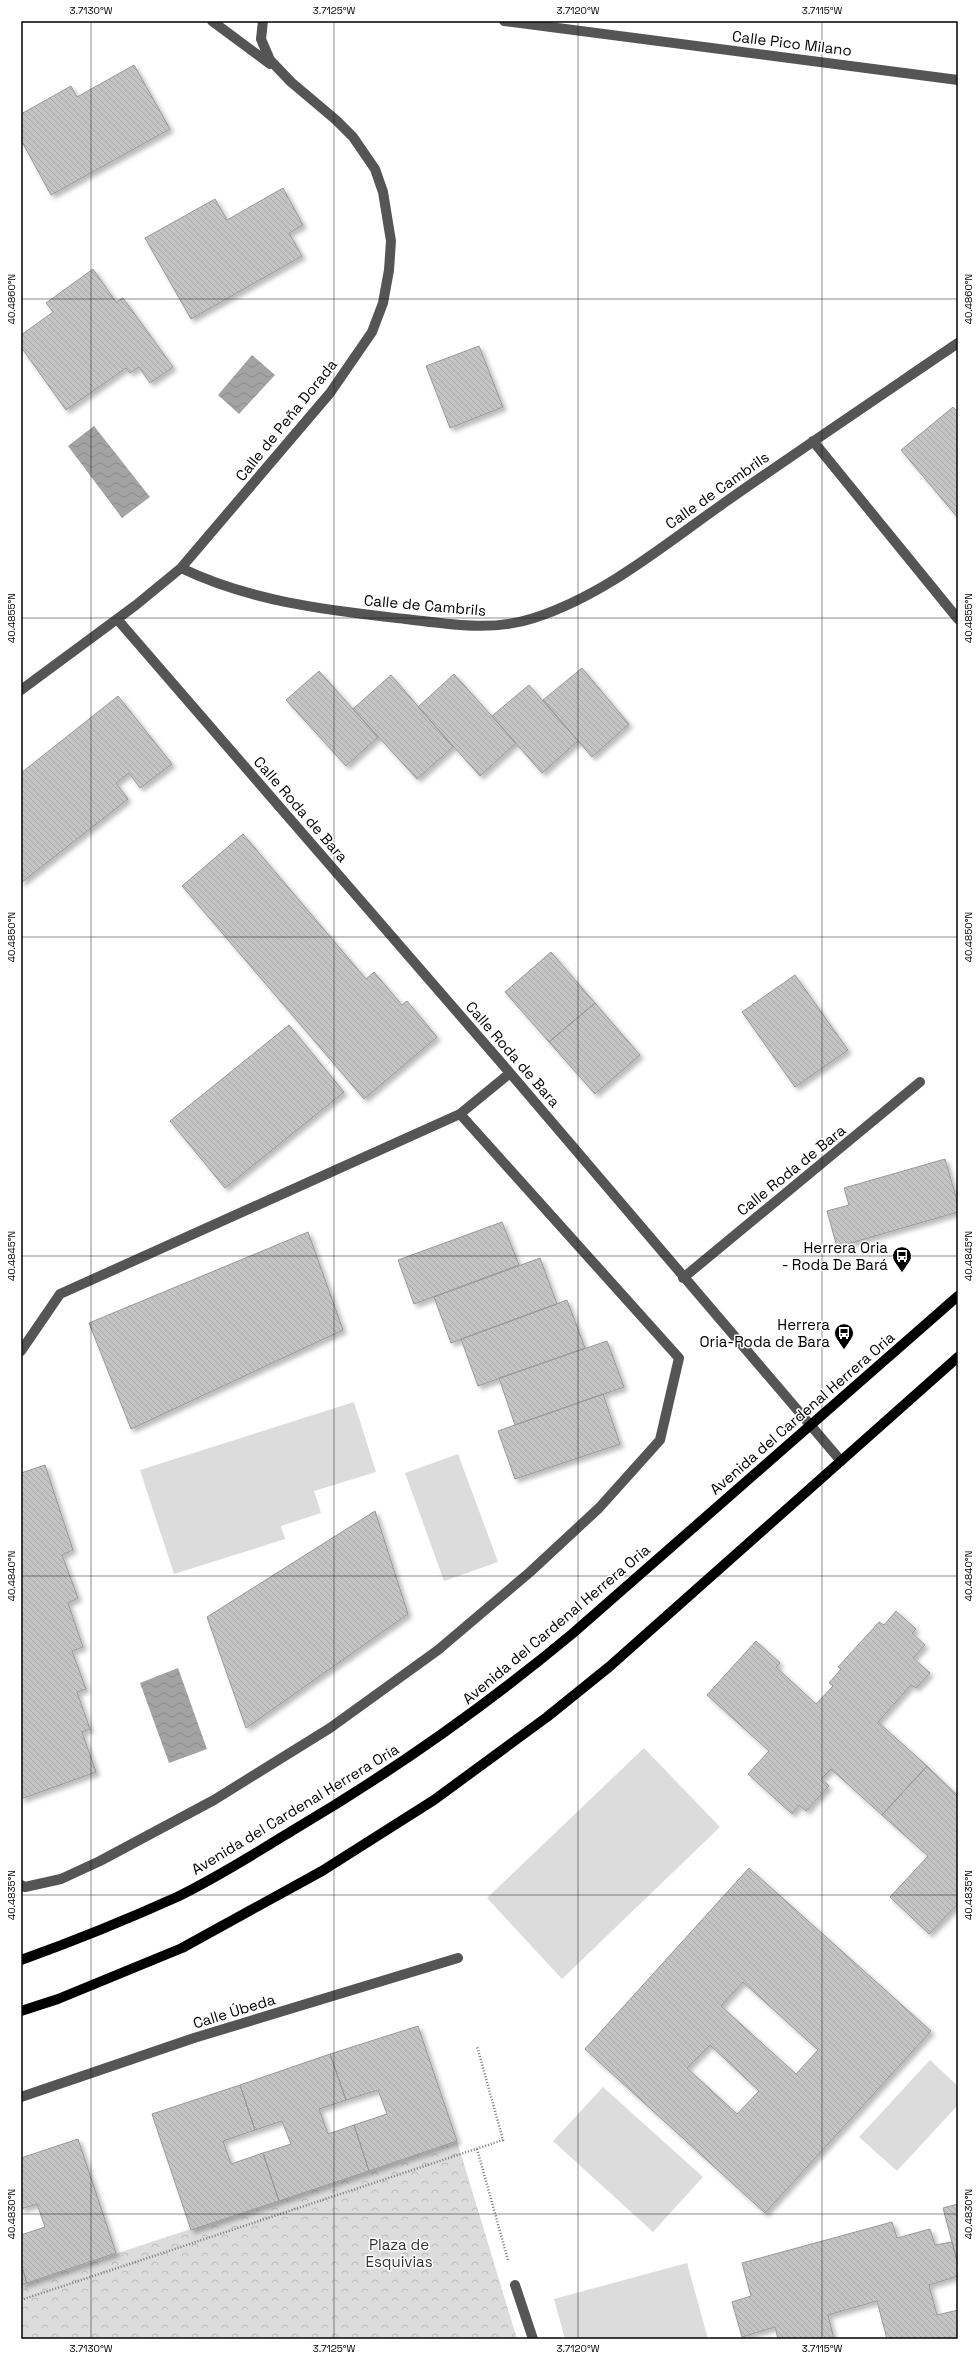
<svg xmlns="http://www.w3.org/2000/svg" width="979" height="2360" font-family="'Space Grotesk',sans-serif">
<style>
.green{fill:#dcdcdc}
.park{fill:url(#park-crowns)}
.water{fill:url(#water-waves)}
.building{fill:url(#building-back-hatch);stroke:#999;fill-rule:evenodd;filter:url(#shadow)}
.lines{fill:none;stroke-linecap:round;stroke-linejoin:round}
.path{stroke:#777;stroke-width:2.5;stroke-dasharray:1 2;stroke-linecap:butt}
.minor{stroke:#555;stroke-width:10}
.major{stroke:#000;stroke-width:10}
.ticks{fill:none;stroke:#000;stroke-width:1;stroke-opacity:0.45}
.labels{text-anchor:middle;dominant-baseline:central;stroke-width:3;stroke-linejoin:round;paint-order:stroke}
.street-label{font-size:15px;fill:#000;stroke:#fff}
.poi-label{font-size:15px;fill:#000;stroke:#fff;text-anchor:end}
.park-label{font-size:15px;fill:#333;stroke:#fff}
.neatline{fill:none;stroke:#000;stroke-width:1.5}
.ticks-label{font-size:10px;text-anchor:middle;fill:#000}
</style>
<defs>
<pattern id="park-crowns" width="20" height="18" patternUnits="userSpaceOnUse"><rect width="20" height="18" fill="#dcdcdc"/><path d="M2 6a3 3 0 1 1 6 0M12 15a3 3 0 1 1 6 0" fill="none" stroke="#bbb"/></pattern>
<pattern id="water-waves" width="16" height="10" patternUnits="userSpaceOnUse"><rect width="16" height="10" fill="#a3a3a3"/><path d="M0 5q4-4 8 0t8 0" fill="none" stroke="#8b8b8b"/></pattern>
<pattern id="building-back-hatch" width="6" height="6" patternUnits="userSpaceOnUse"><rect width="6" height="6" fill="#c4c4c4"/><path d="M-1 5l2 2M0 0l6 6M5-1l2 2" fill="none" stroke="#a7a7a7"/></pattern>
<filter id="shadow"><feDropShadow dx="3.5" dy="3.5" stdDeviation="2" flood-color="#0004"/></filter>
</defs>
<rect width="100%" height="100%" fill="#fff"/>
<path class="green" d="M354,1402L376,1472L314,1491L321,1513L281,1526L285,1539L174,1574L140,1470Z
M458,1454L498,1562L444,1581L405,1473Z
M644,1748L720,1827L562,1979L487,1898Z
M930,2060L958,2086V2105L897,2171L859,2137Z
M603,2087L703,2177L653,2232L553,2141Z
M687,2263L708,2339H565L554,2299Z"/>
<path class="park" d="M457,2141L517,2339H21V2285Z"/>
<path class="water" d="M252,355L275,375L239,414L218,395Z
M94,426L150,497L122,518L68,446Z
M178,1668L207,1749L169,1763L140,1683Z"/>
<path class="building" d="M134,65L170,129L51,195L21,140V114L71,86L77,97Z
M283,188L303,225L289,233L302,256L191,319L145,238L215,199L227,220Z
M93,269L116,302L123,298L173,367L150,383L139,367L130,373L126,368L66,410L21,347V335L53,312L46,303Z
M479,346L503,407L450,428L426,366Z
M953,407L958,412V518L901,450Z
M582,668L629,724L592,757L543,700Z
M319,671L378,737L346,766L286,700Z
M454,674L516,743L480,776L418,707Z
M391,675L453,747L417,779L353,709Z
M529,685L578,741L542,773L492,716Z
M118,696L172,764L140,788L129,773L116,783L128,799L21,883V773Z
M243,834L366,979L374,972L402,1005L407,1001L437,1037L364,1099L182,886Z
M551,952L595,1003L549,1042L505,992Z
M795,975L848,1050L795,1087L742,1012Z
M595,1003L640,1055L595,1094L549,1042Z
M289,1025L344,1092L225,1188L170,1121Z
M945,1159L958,1204V1212L837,1247L827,1211L849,1205L844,1188Z
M502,1222L519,1265L414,1304L398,1260Z
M308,1232L343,1330L131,1429L89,1323Z
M540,1258L557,1304L451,1343L434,1297Z
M567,1300L585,1348L478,1386L461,1339Z
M607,1341L624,1387L515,1425L499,1378Z
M603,1394L620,1444L515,1479L498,1431Z
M45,1465L73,1550L62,1555L78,1598L68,1603L83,1647L72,1651L86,1689L77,1692L90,1729L82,1732L96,1772L21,1799V1473Z
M375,1511L408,1614L246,1728L207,1617Z
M896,1611L916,1629L912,1633L925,1645L913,1658L930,1673L916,1688L911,1685L878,1722L927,1766L882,1815L831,1769L821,1779L829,1786L806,1811L799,1805L792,1814L748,1774L769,1751L707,1695L756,1641L780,1663L776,1667L816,1704L833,1686L829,1683L841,1669L838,1667L879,1622L884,1625Z
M927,1766L958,1796V1904L929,1934L890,1897L928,1856L882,1815Z
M749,1868L931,2031L765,2213L585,2049ZM743,1982L818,2050L796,2074L721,2006ZM710,2045L759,2091L737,2114L687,2068Z
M418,2026L457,2141L369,2171L354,2125L387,2114L378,2090L346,2100L330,2054Z
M330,2054L346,2100L319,2109L328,2134L354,2125L369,2171L279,2201L263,2153L291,2144L282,2121L255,2130L240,2085Z
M240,2085L255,2130L223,2141L231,2164L263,2153L279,2201L191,2230L152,2114Z
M78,2139L116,2253L27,2283L21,2264V2235L45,2227L37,2204L21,2209V2158Z
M958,2204V2265L943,2208Z
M892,2222L897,2238L930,2229L935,2245L952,2242L958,2265V2276L929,2285L937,2315L958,2310V2339H887L877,2301L828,2315L834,2339H778L775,2327L742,2337L732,2302L751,2296L742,2263Z
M21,2264L27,2283L21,2285Z"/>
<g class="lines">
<path class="path" d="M477,2149L508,2260
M21,2300L503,2140L477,2046"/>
<path class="minor" d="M212,21L270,64
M504,21L958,80
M813,441L958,619
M181,568C252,602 327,610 405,619C448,624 492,632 534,618C605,595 664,545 724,503C801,449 880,396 958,343
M117,619L510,1073L841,1461
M21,690L136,605L181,568L330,393L372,332L383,303L389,270L391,241L383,192L375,169L353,137L336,120L291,82L270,60L261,39L263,21
M683,1278L920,1082
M21,1351L60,1294L460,1114L510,1073
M21,1885L25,1887L61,1879L100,1861L214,1800L330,1728L438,1650L530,1572L599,1508L660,1440L679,1358L460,1114
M21,2097L194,2038L458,1958
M515,2285L533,2339"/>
<path class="major" d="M21,1960C74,1941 126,1920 177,1897C218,1877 256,1853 295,1829C395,1770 483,1708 572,1634L958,1296
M21,2011L58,1999L182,1948L322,1871L434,1800L547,1717L609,1667L958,1357"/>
</g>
<path class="ticks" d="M91,21V2339M334,21V2339M578,21V2339M822,21V2339M21,299H958M21,618H958M21,937H958M21,1256H958M21,1576H958M21,1895H958M21,2214H958"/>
<defs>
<g id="bus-pin" transform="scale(1)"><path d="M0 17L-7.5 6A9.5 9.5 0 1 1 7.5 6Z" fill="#000" stroke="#fff"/><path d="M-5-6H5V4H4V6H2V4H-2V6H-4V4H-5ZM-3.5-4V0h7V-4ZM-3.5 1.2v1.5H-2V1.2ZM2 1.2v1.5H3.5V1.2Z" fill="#fff"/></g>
</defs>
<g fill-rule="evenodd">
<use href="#bus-pin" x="902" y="1256"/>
<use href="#bus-pin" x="844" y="1333"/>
</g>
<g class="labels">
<g class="street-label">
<text transform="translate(792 43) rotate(7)">Calle Pico Milano</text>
<text transform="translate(286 420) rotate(-51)">Calle de Peña Dorada</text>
<text transform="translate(717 490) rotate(-35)">Calle de Cambrils</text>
<text transform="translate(425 605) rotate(5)">Calle de Cambrils</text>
<text transform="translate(301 809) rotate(49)">Calle Roda de Bara</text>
<text transform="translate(513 1054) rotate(49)">Calle Roda de Bara</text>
<text transform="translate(791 1170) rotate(-39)">Calle Roda de Bara</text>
<text transform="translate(802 1413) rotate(-41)">Avenida del Cardenal Herrera Oria</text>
<text transform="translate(556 1624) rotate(-40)">Avenida del Cardenal Herrera Oria</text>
<text transform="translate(295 1809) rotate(-31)">Avenida del Cardenal Herrera Oria</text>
<text transform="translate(234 2011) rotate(-17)">Calle Úbeda</text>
</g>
<g class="poi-label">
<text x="888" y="1247">Herrera Oria<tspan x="888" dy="17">- Roda De Bará</tspan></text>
<text x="830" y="1324">Herrera<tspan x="830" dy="17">Oria-Roda de Bara</tspan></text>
</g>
<g class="park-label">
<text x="399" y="2244">Plaza de<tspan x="399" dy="17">Esquivias</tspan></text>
</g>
</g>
<rect width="979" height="2360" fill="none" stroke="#ffffff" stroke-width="44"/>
<rect x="22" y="22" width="935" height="2316" class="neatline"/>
<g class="ticks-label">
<text x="91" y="14">3.7130°W</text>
<text x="334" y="14">3.7125°W</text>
<text x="578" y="14">3.7120°W</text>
<text x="822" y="14">3.7115°W</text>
<text transform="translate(11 299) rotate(-90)" y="4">40.4860°N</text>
<text transform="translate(968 299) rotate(-90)" y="4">40.4860°N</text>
<text transform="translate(11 618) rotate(-90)" y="4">40.4855°N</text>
<text transform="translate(968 618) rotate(-90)" y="4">40.4855°N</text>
<text transform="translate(11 937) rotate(-90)" y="4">40.4850°N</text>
<text transform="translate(968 937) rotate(-90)" y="4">40.4850°N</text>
<text transform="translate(11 1256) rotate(-90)" y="4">40.4845°N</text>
<text transform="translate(968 1256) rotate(-90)" y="4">40.4845°N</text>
<text transform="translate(11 1576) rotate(-90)" y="4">40.4840°N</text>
<text transform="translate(968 1576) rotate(-90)" y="4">40.4840°N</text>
<text transform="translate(11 1895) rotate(-90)" y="4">40.4835°N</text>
<text transform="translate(968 1895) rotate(-90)" y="4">40.4835°N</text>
<text transform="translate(11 2214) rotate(-90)" y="4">40.4830°N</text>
<text transform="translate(968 2214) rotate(-90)" y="4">40.4830°N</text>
<text x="91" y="2352">3.7130°W</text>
<text x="334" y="2352">3.7125°W</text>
<text x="578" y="2352">3.7120°W</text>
<text x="822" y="2352">3.7115°W</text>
</g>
</svg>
